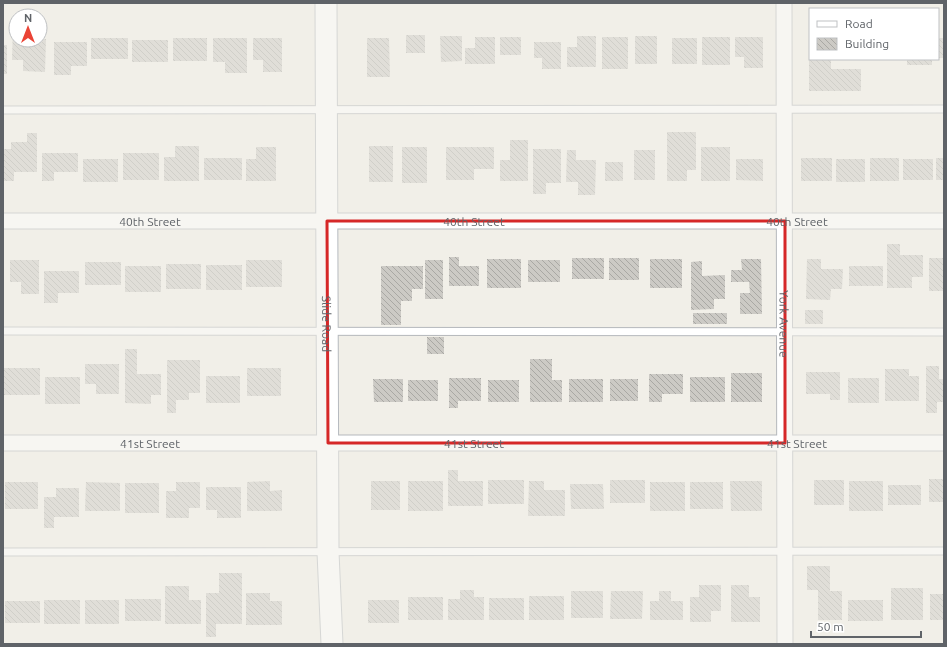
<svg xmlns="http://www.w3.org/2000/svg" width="947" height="647" font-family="Ubuntu,sans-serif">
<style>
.building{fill:url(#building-back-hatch)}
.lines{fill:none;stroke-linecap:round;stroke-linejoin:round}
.service-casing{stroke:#b5b8bc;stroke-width:9}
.minor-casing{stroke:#b5b8bc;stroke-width:17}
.secondary-casing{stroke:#b6babf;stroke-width:23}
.service{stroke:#fff;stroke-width:7}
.minor{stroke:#fff;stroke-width:15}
.secondary{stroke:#fff;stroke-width:21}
.marked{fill:none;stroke:#d62828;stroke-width:3;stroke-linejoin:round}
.labels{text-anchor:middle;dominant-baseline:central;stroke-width:3;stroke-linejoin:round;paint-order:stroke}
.street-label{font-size:12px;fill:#5f6368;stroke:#fff}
</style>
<defs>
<pattern id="building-back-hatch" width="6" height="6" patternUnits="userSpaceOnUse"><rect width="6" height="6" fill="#cccac5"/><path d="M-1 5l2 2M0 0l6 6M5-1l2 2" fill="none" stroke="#a9a8a4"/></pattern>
</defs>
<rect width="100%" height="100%" fill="#f1efe8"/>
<path class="building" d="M13,25H16V40L46,39L45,72L23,71V60H12Z
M406,35H425V53H406Z
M440,36H462V61L441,62Z
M577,36H596V67H567V47H577Z
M635,36H657V64H635Z
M475,37H495V64H465V48H475Z
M500,37H521V55H500Z
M602,37H628V69H602Z
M702,37H730V65H702Z
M735,37H763V68H744V57H735Z
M91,38H128V59H91Z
M173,38H207V61H173Z
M213,38H247V73H225V62H213Z
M253,38H282V72H263V60H253Z
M367,38H389L390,77H367Z
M672,38H697V64H672Z
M939,38H944V58H939Z
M132,40H168V62H132Z
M54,42H87V66H71V75H54Z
M534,42H561V69H542V58H534Z
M3,45H7V74H3Z
M809,59H831V69H861V91H809Z
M907,59H932V65H907Z
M667,132H696V170H687V181H667Z
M27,133H37V172H14V181H3V149H11V142H27Z
M510,140H528V181H500V160H510Z
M175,146H199V181H164V157H175Z
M369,146H393V182H369Z
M256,147H276V181H246V159H256Z
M402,147H427V183H402Z
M446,147H494V169H474V180H446Z
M701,147H730V181H701Z
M533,149H561V183H546V194H533Z
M567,150H576V160H596L595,195H578V182H566Z
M634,150H655V180H634Z
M42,153H78V172H54V181H42Z
M123,153H159V180H123Z
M204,158H242V180H204Z
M801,158H832V181H801Z
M870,158H899V181H870Z
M936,158H944V180H936Z
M83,159H118V182H83Z
M736,159H763V181L736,180Z
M836,159H865V182H836Z
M903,159H933V180H903Z
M605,162H623V181H605Z
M887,244H900V255H923V277H912V288H887Z
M449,257H459V266H479V286H449Z
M572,258H604V279H572Z
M609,258H639V280H609Z
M929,258H944V291H929Z
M487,259H521V288H487Z
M650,259H682V288H650Z
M741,259H761L762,314H740V293H750L749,282H731V270H742Z
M807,259H821V269H843L842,289H831L830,300L806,299Z
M10,260H39V294H21V282H10Z
M246,260H282V287H246Z
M425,260H443V299H425Z
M528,260H560V282H528Z
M702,261V276L725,275V299H714V309L691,310V262Z
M85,262H121V285H85Z
M166,264H201V289H166Z
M206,265H242V290H206Z
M125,266H161V292H125Z
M381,266H423V289H412V301H401V325H381Z
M849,266H883V286H849Z
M44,271H79V293H58V303H44Z
M805,310H823V324H805Z
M693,313H727V324H693Z
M427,337H444V354H427Z
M125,349H137V374H161V395H151V404L125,403Z
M530,359H552V380H562V402H530Z
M167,360H200V393H189V400H176V413H167Z
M85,364H119V394H96V384H85Z
M926,366H939V379H944V402H937V413H926Z
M4,368H40V395H4Z
M247,368H281V396H247Z
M885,369H909V376H919V401H885Z
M806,372H840V400H830V394H806Z
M731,373H762V402H731Z
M649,374H683V394H662V402H649Z
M206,376H240V403H206Z
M45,377H80V404H45Z
M690,377H725V402H690Z
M449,378H481V401H458V408H449Z
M848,378H879V403H848Z
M373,379H403V402H374Z
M569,379H603V402H569Z
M610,379H638V401H610Z
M408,380H438V401H408Z
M488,380H519V402H488Z
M448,470H458V481H483V506H448Z
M929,479H944V502H929Z
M488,480H524V504H488Z
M610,480H645V503H610Z
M814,480H844V505H814Z
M270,481V491L282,490V511H247V482Z
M371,481H400V510H371Z
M408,481H443V511H408Z
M529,481H544V490H565V516H528Z
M730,481H762V511H731Z
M849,481H883V511H849Z
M5,482H38V509H5Z
M86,482L120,483V511H85Z
M176,482H200V508H189V518H166V491H176Z
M650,482H685V511H650Z
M690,482H723V509H690Z
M125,483H159V513H125Z
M570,484H603L604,509H571Z
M888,485H921V505H888Z
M206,487H241V518H217V510H206Z
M56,488H79V517H54V528H44V497H56Z
M807,566H830V591H842V620H818V590H807Z
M219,573H242V624H216V637H206V593H219Z
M699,585H721V611H711V622H690V597H699Z
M731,585H749V597H760V622H731Z
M165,586H189V600H201V624H165Z
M891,588H923V620H891Z
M460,590H474V597H484V620H448V599H460Z
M571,591H603V618H571Z
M611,591H643L642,619H610Z
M659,591H671V601H683V620H650V601H659Z
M246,593H270V601H282V625H246Z
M930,594H944V620H930Z
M529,596H564V620H529Z
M408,597H443V620H408Z
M489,598H524V620H489Z
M125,599H161V621H125Z
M44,600H80V624H44Z
M85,600H119V624H85Z
M368,600H399V623H368Z
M848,600H883V621H848Z
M5,601H40V623H5Z"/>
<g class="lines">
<g class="service-casing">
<path id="service" d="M3,110L944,109
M3,331L944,332
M3,552L944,551"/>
</g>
<g class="minor-casing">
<g id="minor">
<path id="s1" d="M784,3L785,644"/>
<path id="s2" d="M3,221H944"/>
<path id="s3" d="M3,443H944"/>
</g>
</g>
<g class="secondary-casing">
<g id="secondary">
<path id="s4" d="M326,3L328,552L332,644"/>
</g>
</g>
<use href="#service" class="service"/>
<use href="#minor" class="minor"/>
<use href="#secondary" class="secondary"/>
</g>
<path d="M0 0H947V647H0ZM327,221H785V443H328Z" fill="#f1efe8" fill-opacity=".55" fill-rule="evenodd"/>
<path class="marked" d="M327,221H785V443H328Z"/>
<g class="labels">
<g class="street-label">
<text stroke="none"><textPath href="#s2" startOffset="147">40th Street</textPath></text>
<text stroke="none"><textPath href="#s2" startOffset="471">40th Street</textPath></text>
<text stroke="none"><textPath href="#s2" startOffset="794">40th Street</textPath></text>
<text stroke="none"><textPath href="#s1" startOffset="321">York Avenue</textPath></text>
<text stroke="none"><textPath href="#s4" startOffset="321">Slide Road</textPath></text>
<text stroke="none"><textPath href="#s3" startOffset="147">41st Street</textPath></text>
<text stroke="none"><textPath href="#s3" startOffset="471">41st Street</textPath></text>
<text stroke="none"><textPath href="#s3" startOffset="794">41st Street</textPath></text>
</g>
</g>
<rect width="947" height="647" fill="none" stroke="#5f6368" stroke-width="8"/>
<rect x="809" y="8" width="130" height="52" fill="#ffffff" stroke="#bfc1c3"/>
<rect x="817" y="21" width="20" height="6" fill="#ffffff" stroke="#bfc1c3"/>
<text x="845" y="28" font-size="12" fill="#5f6368">Road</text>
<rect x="817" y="38" width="20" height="12" fill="url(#building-back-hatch)" stroke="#bfc1c3"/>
<text x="845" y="48" font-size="12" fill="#5f6368">Building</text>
<g transform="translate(28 28)"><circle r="19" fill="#ffffff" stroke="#bfc1c3"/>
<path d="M0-3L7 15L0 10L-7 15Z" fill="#ea4335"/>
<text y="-6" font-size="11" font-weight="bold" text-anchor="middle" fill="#5f6368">N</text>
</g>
<path d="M811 631v6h110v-6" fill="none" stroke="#5f6368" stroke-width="2"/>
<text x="817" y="631" font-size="12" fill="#5f6368" stroke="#ffffff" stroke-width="3" paint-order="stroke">50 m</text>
</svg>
